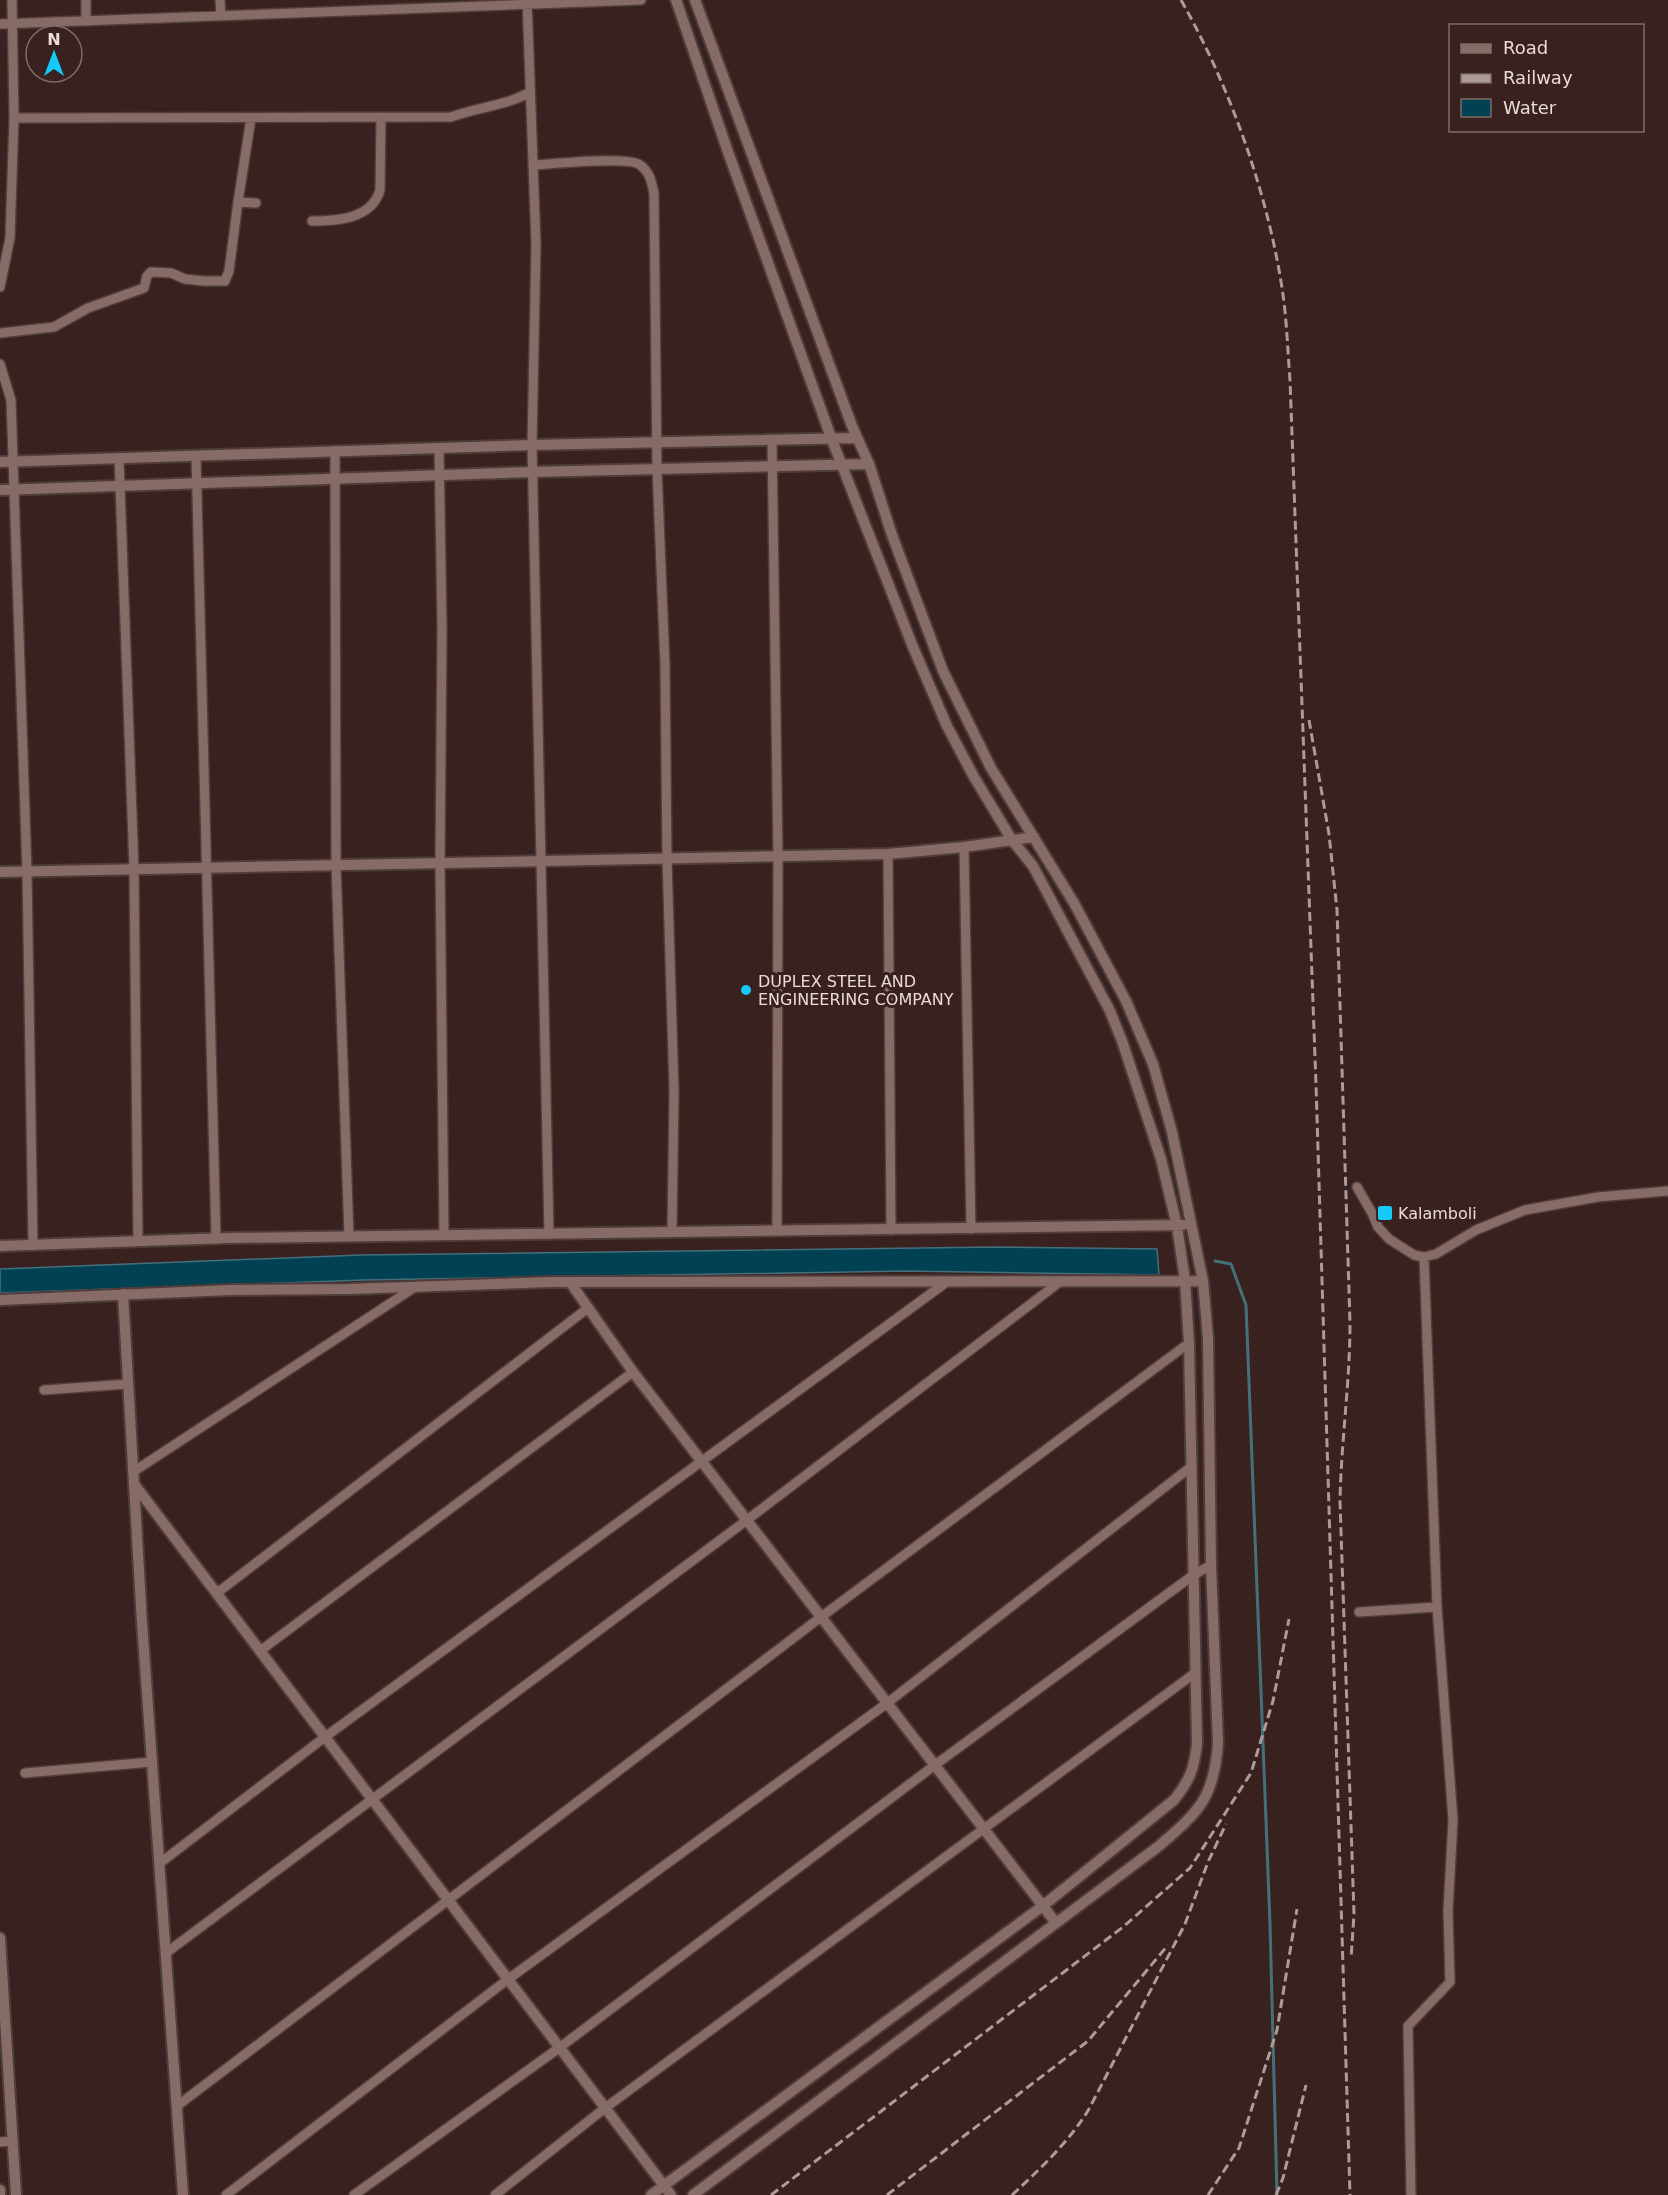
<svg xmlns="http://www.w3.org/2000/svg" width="1668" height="2195" font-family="'DejaVu Sans',sans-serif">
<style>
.water{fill:#004154;stroke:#466f7c;stroke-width:1.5}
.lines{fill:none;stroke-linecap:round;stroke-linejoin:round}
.stream{stroke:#466f7c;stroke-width:3}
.minor-casing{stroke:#503c3a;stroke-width:12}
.tertiary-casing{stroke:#503c3a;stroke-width:14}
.minor{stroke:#866b67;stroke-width:9}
.tertiary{stroke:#866b67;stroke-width:10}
.rail{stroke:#ad9b99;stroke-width:3;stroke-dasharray:9 4.5;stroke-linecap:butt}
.poi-dot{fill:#15cafb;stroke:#38211f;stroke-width:2}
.labels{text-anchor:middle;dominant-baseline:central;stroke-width:6;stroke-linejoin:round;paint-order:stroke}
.poi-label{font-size:16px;fill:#eadad8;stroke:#38211f;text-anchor:start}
</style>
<rect width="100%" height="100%" fill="#38211f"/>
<path class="water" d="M998,1247L1157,1249L1159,1275L906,1271L364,1280L0,1293V1269L361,1255Z"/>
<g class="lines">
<path class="stream" d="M1215,1261L1231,1264L1246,1305L1270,1924L1277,2195"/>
<g class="minor-casing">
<path id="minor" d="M12,0L14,118
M86,0V21
M220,0L221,16
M527,0L536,244L532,445L549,1233
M0,24L641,0
M251,118L238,202L256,203
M533,165C552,164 629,156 640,165C650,172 652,183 654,194L657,469L665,665L667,859L674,1091L672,1232
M312,221C337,221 372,219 380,190L381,117
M0,287L10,238L14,118L451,117C477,107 506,106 530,92
M0,333L54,327L88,308L144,288L147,276L151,272L171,273L185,279L204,281H225L229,271L238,202
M0,364L11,400L27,872L33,1245
M772,441L778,857L777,1231
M439,448L442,628L440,863L444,1235
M335,451L336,865L349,1236
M196,456L216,1239
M119,458L134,869L138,1241
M964,847L971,1229
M888,854L891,1230
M1357,1187L1372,1213L1378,1227L1389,1239L1414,1255L1424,1257L1436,1254L1476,1230L1525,1210L1598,1197L1668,1191
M44,1390L128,1384
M133,1472L415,1287
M217,1593L588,1308
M1359,1612L1437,1607L1424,1257
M260,1651L633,1372
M25,1773L152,1762
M160,1863L325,1737L948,1281
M166,1953L747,1520L1061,1281
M177,2106L821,1617L1189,1343
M0,2142L13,2141
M226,2195L507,1980L886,1704L1192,1466
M354,2195L559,2048L935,1765L1192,1576L1211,1565
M495,2195L605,2108L1195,1673
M1411,2195L1408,2026L1450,1982L1448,1911L1453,1820L1437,1607"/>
</g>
<g class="tertiary-casing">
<path id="tertiary" d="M0,462L532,445L857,438
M0,490L532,472L869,464
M0,872L888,854L964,847L1034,837
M0,1246L228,1238L1183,1225
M570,1282L633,1372L1056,1923
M123,1294L142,1623L183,2195
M0,1300L230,1290L350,1289L551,1282L1203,1281
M134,1484L671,2195
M0,1938L16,2195
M0,2190V2195
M651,2195L1044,1905L1174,1800C1190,1780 1194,1769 1197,1744L1189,1343L1185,1280L1177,1226L1161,1159L1122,1041L1110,1011L1033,866L1012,840L974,777L947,726L913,647L832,440L728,152L676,0
M693,2195L1159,1846C1199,1811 1214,1799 1218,1743L1211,1565L1208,1338L1203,1281L1172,1132L1153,1064L1126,1001L1074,903L991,768L943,671L892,535L869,464L852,426L695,0"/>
</g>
<use href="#minor" class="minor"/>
<use href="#tertiary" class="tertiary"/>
<path class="rail" d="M1181,0C1231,88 1271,202 1284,302C1287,328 1288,354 1290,380L1316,1084L1350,2195
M1309,720L1329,834L1337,910L1350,1323C1350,1383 1341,1442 1340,1502L1354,1914L1351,1959
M771,2195L1123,1927L1190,1868L1251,1773L1273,1701L1289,1619
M887,2195L1088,2041L1168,1945
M1012,2195C1040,2169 1069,2142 1089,2109L1185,1924L1208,1862L1226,1824
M1208,2195L1239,2148L1277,2030L1297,1909
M1276,2195L1283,2178L1306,2085"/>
</g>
<g class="poi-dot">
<circle cx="746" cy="990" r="6"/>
<rect x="1377" y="1205" width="16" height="16" rx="3"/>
</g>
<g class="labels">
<g class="poi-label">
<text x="758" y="981">DUPLEX STEEL AND<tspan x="758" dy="18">ENGINEERING COMPANY</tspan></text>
<text x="1398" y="1213">Kalamboli</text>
</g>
</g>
<rect x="1449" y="24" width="195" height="108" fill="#38211f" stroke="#7f6b69" stroke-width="1.5"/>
<rect x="1461" y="44" width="30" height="9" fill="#866b67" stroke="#7f6b69" stroke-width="1.5"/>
<text x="1503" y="54" font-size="18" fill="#eadad8">Road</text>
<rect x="1461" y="74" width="30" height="9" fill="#ad9b99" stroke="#7f6b69" stroke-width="1.5"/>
<text x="1503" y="84" font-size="18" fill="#eadad8">Railway</text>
<rect x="1461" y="99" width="30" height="18" fill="#004154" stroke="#7f6b69" stroke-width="1.5"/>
<text x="1503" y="114" font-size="18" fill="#eadad8">Water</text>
<g transform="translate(54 54)"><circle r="28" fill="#38211f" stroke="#7f6b69" stroke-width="1.5"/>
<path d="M0-4.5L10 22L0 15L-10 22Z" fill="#15cafb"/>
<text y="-9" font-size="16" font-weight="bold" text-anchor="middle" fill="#eadad8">N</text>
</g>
</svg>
